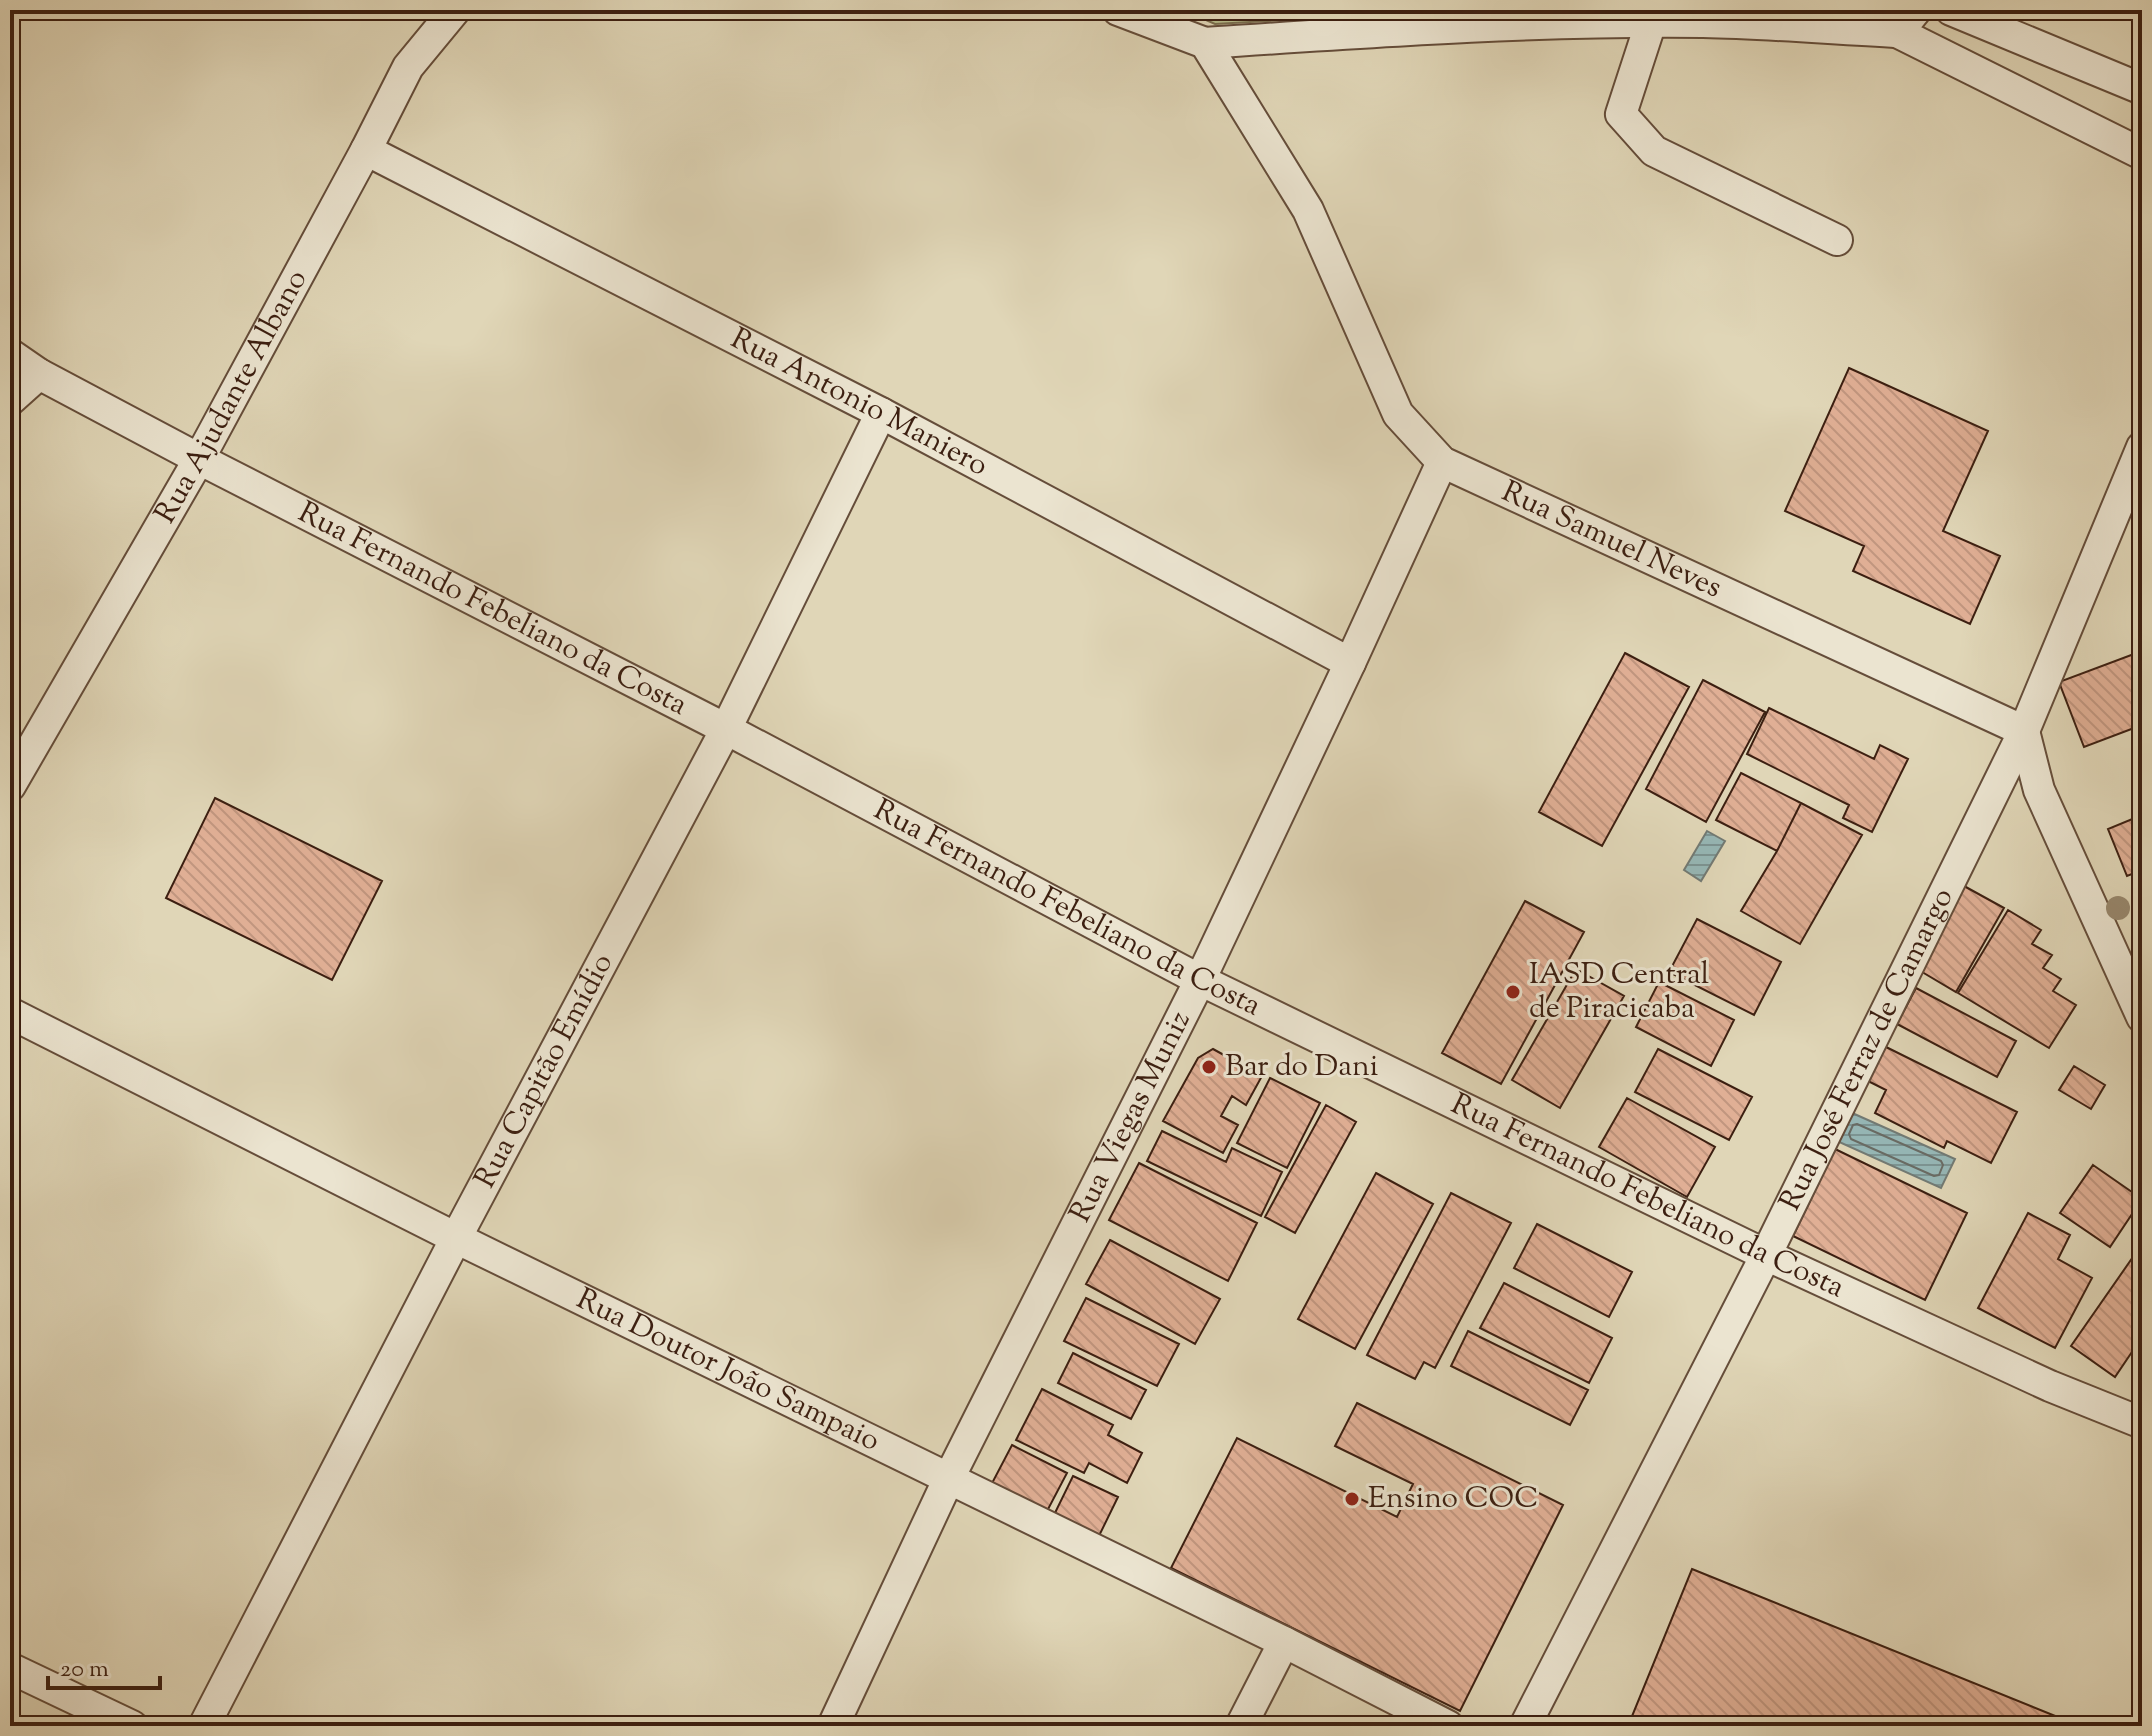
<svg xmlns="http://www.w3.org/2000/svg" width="2152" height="1736" font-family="'Sorts Mill Goudy',serif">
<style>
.park{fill:url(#park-tufts);stroke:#7a6e4e;stroke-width:2}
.water{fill:url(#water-rules);stroke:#727a74;stroke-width:2}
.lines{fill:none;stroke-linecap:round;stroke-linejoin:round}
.shore{stroke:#696b64;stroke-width:2}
.building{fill:url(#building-back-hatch);stroke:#3c1f11;stroke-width:2}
.street-casing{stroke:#654d3a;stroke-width:34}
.street{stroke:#ebe4d0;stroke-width:30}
.tree{fill:#97876d}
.poi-dot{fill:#8f2418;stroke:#ebe4d0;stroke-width:3}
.labels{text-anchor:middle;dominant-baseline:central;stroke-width:6;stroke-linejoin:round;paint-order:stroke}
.street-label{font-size:30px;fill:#3c1f11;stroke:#ebe4d0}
.poi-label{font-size:30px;fill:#3c1f11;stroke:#ebe4d0;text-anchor:start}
</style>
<defs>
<pattern id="park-tufts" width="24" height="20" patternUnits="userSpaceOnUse" patternTransform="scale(2)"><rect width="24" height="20" fill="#b7bc8b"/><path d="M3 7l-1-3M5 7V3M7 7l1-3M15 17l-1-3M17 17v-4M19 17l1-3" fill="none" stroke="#9ea177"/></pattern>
<pattern id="water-rules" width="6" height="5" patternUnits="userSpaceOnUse" patternTransform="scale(2)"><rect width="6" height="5" fill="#96b7b6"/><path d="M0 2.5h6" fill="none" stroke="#7c9493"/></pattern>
<pattern id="building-back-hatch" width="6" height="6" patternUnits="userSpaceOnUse" patternTransform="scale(2)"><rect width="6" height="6" fill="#e0af95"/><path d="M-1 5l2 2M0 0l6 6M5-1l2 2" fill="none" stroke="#c1967f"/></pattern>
</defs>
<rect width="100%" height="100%" fill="#e0d6b7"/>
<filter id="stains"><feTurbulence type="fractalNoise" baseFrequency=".0025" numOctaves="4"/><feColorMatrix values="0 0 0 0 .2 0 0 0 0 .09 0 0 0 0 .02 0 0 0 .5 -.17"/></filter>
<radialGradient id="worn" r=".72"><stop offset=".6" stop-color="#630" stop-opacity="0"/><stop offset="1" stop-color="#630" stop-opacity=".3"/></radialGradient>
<path class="park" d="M1183,10H1461L1215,24Z"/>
<path class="water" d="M1707,831L1725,841L1701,881L1684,870Z
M1850,1112L1955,1159L1941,1188L1837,1141Z"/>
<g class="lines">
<path class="shore" d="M1857,1124L1941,1161L1943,1165L1939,1175L1934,1176L1851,1139L1849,1134L1853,1125Z"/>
</g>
<path class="building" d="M1849,368L1988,431L1943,531L2000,556L1970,624L1853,571L1864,546L1785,511Z
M2142,651V725L2084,747L2059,682Z
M1625,653L1689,687L1602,846L1539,812Z
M1703,680L1765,712L1706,822L1646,789Z
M1769,708L1874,759L1880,745L1908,759L1872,832L1843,818L1849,805L1747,754Z
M1741,773L1801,803L1777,851L1716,820Z
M215,798L382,881L332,980L166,898Z
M1801,803L1862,835L1800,944L1741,911L1777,851Z
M2142,815V870L2127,876L2108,829Z
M1964,886L2004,908L1956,992L1917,969Z
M1525,901L1584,932L1501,1084L1442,1053Z
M2008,910L2041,930L2032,944L2052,955L2043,968L2061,979L2053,991L2076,1005L2049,1048L1958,993Z
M1697,919L1781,962L1754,1015L1669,972Z
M1576,969L1624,996L1560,1108L1512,1080Z
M1659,982L1734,1020L1711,1066L1636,1027Z
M1916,988L2016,1041L1997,1077L1897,1024Z
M1880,1044L2017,1112L1991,1163L1947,1141L1944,1148L1875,1113L1886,1090L1862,1078Z
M1213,1049L1262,1076L1246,1105L1232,1096L1221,1116L1238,1125L1223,1153L1163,1121L1198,1058Z
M1658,1049L1752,1097L1729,1140L1635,1092Z
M2074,1066L2105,1085L2091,1109L2059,1090Z
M1270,1078L1320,1103L1287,1168L1237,1143Z
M1627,1098L1715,1147L1687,1197L1599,1147Z
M1326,1105L1356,1122L1295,1233L1265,1217Z
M1162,1131L1226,1162L1232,1148L1282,1172L1261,1216L1147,1161Z
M1835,1149L1967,1213L1925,1300L1793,1236Z
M1139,1163L1257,1223L1228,1281L1109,1220Z
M2093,1165L2142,1199L2110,1247L2060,1213Z
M1376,1173L1433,1204L1355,1349L1298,1319Z
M1451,1193L1511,1223L1435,1368L1424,1362L1415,1379L1367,1355Z
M2028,1213L2070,1235L2058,1259L2092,1278L2055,1348L1978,1308Z
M1537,1224L1632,1272L1609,1317L1514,1268Z
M1110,1240L1220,1299L1195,1344L1086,1284Z
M2142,1244V1337L2115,1377L2071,1346Z
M1504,1283L1612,1338L1589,1383L1480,1328Z
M1086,1298L1179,1344L1157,1386L1064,1341Z
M1468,1331L1588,1390L1570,1425L1451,1366Z
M1073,1353L1146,1390L1131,1419L1058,1383Z
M1042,1389L1113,1425L1108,1435L1142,1453L1127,1483L1089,1463L1084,1473L1016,1440Z
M1357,1403L1563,1505L1460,1711L1171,1568L1237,1438L1397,1517L1413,1484L1335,1446Z
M1012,1445L1067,1473L1045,1515L990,1487Z
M1073,1476L1118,1497L1096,1542L1051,1521Z
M1692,1569L2080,1726H1628Z"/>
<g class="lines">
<g class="street-casing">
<g id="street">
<path id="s1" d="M1118,10L1205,43L1308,210L1398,414L1442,462L2024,731L2039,790L2142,1017"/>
<path d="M1951,10L2142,89"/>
<path d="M1651,22L1621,114L1654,151L1837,240"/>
<path d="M1881,24L2142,154"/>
<path d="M1205,43C1371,32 1537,20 1703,22C1768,23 1833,29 1898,32L1916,10"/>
<path id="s2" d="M366,150L881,413L1350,663"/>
<path id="s3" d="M10,354L39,374L199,459L726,729L1200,980L1766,1255L2050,1386L2142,1423"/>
<path d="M10,400L39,374"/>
<path id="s4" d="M10,786L199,459L366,150L408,67L455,10"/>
<path id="s5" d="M10,1013L456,1238L1284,1642L1448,1726"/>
<path d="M10,1668L132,1726"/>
<path id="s6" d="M204,1726L456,1238L726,729L881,413"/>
<path id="s7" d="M833,1726L949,1478L1200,980L1350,663L1442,462"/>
<path d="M1241,1726L1284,1642"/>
<path id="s8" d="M1525,1726L1766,1255L2024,731L2142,447"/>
</g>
</g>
<use href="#street" class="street"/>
</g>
<circle class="tree" cx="2118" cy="908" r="12"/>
<g class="poi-dot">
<circle cx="1513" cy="992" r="8"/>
<circle cx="1209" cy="1067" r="8"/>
<circle cx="1352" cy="1499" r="8"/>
</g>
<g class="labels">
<g class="street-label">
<text stroke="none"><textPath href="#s4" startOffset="448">Rua Ajudante Albano</textPath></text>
<text stroke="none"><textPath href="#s2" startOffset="554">Rua Antonio Maniero</textPath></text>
<text stroke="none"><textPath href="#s1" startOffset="764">Rua Samuel Neves</textPath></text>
<text stroke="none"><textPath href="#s3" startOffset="546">Rua Fernando Febeliano da Costa</textPath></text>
<text stroke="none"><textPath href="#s3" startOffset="1194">Rua Fernando Febeliano da Costa</textPath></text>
<text stroke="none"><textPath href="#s8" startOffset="758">Rua José Ferraz de Camargo</textPath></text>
<text stroke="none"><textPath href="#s6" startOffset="738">Rua Capitão Emídio</textPath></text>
<text stroke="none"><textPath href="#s7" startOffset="678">Rua Viegas Muniz</textPath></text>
<text stroke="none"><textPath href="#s3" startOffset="1842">Rua Fernando Febeliano da Costa</textPath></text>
<text stroke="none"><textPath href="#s5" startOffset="802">Rua Doutor João Sampaio</textPath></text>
</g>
<g class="poi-label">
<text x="1529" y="975">IASD Central<tspan x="1529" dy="34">de Piracicaba</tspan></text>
<text x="1225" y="1067">Bar do Dani</text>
<text x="1368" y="1499">Ensino COC</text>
</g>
</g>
<rect width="2152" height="1736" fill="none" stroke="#e0d6b7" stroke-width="40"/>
<rect x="12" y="12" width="2128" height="1712" fill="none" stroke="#3c1f11" stroke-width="4"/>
<rect x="20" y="20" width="2112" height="1696" fill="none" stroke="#3c1f11" stroke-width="2"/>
<path d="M48 1676v12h112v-12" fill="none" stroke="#3c1f11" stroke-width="4"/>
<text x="60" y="1676" font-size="24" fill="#3c1f11" stroke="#ebe4d0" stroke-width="6" paint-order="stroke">20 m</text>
<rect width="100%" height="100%" filter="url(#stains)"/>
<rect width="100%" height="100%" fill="url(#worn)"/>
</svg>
